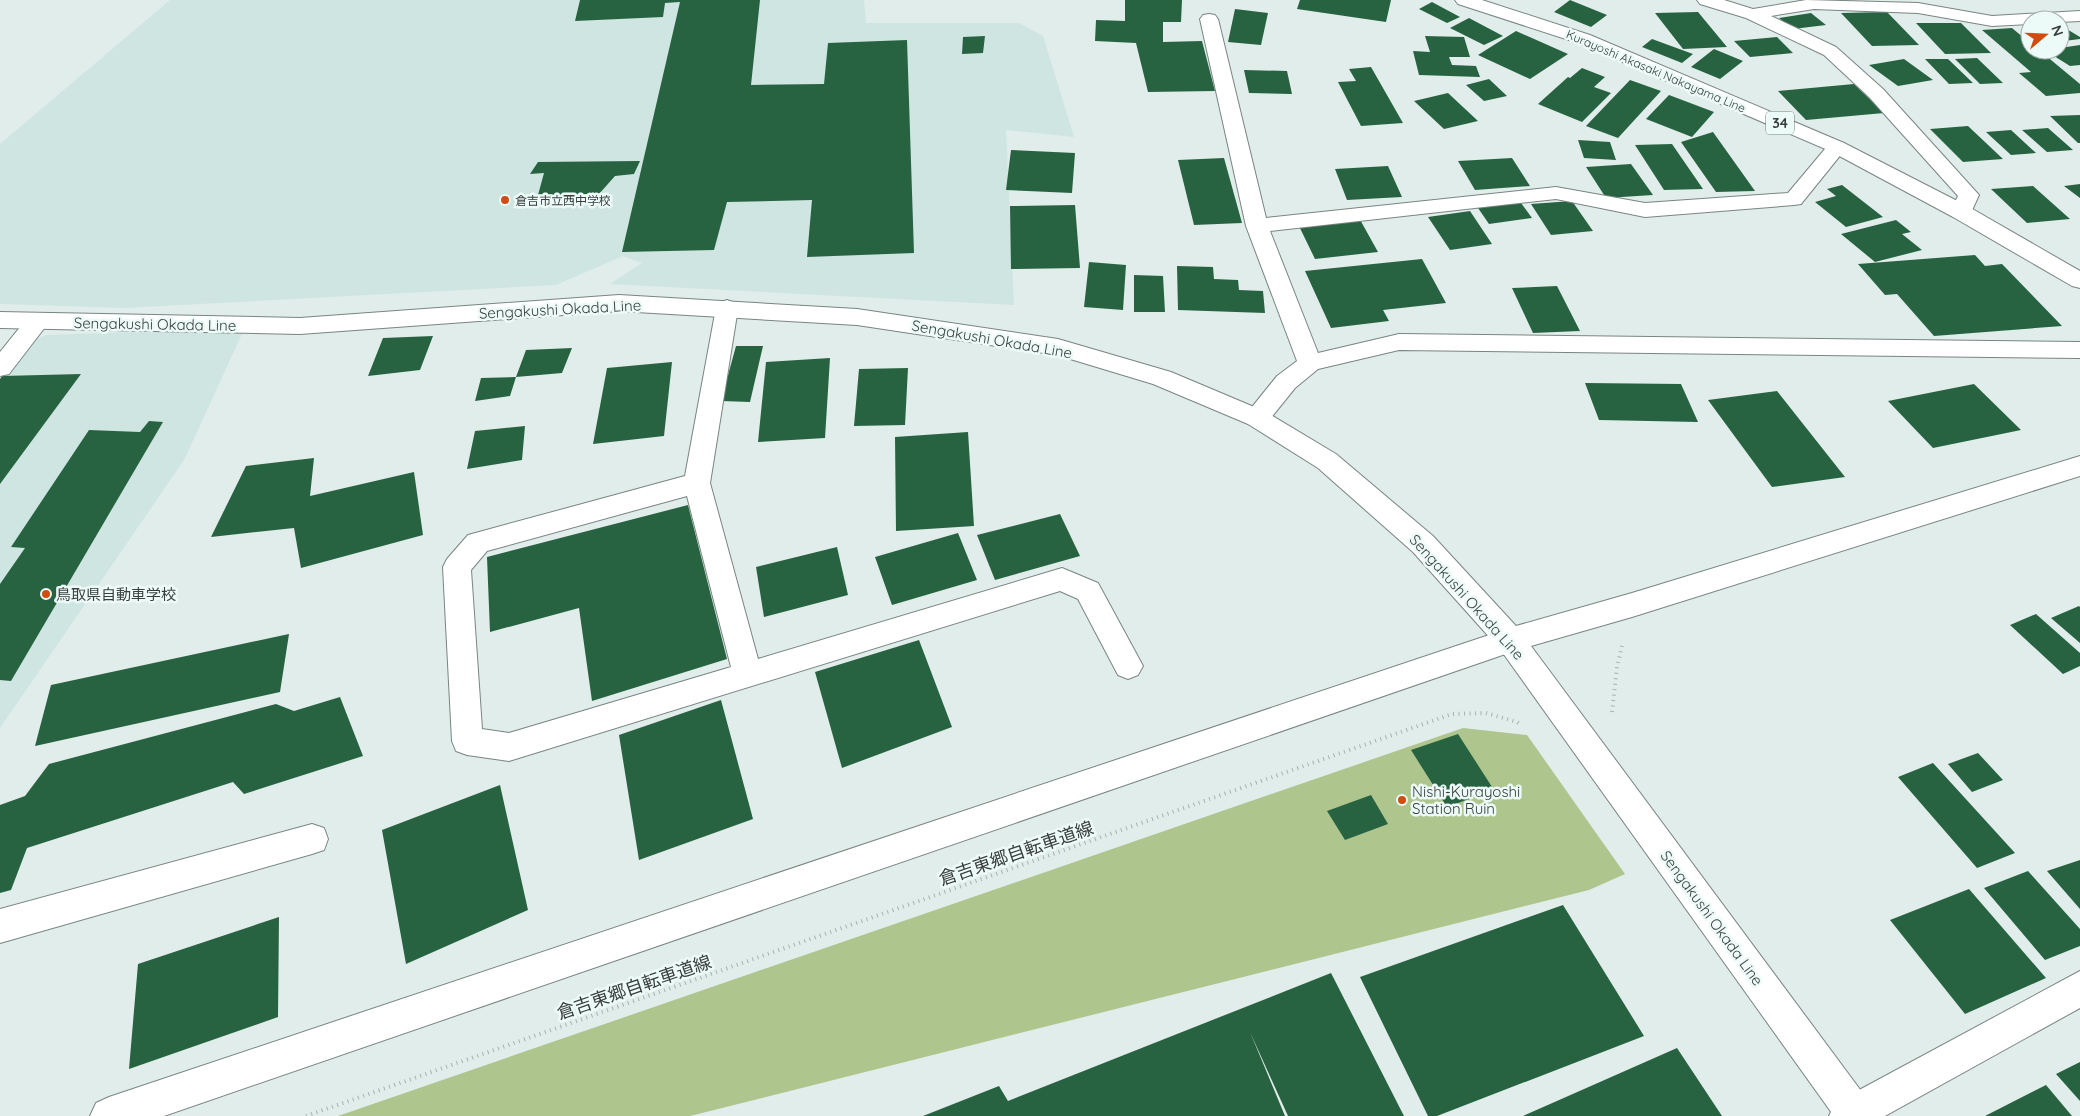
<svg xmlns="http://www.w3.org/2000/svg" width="2080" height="1116" font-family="Quicksand,'Noto Sans JP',sans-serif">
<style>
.built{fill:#cee5e1}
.green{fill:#aec58e}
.building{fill:#286341}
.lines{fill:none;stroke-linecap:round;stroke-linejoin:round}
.minor-casing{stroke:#798583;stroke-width:2}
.major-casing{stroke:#798583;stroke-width:2}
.path{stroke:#a8b2b0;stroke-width:4;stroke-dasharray:1 4.5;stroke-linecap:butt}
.minor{fill:#fff;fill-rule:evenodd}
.major{fill:#fff;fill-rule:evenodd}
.poi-dot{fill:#d24c0f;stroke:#edfbf8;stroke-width:2}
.labels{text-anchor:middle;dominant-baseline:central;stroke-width:5;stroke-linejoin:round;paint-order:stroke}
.far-street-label{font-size:12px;fill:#393e3d;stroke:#edfbf8}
.far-poi-label{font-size:12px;fill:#393e3d;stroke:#edfbf8;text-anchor:start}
.shield{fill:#edfbf8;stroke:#6f7775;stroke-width:1}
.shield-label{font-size:14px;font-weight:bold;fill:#393e3d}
.street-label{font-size:15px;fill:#393e3d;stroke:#edfbf8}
.poi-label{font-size:15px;fill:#393e3d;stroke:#edfbf8;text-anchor:start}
.near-street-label{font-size:18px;fill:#393e3d;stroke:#edfbf8}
</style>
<rect width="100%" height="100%" fill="#e0edeb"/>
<path class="built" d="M170,0H864L866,23H1019L1043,36L1074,137L1006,130L1014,305L610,284L642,263L623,256L556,285L125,308L0,304V144Z
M235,329L242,334L184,460L0,728V380L22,353L38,338L47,335Z"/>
<path class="green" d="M1463,728L1527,735L1625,874L1589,890L690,1116H338Z"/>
<path class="building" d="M580,0H760L751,85L824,84L828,43L907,40L914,253L807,257L812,200L727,202L714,250L622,252L680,2L665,3L663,17L575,21Z
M1125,0H1182L1181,22H1163V42L1202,41L1215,91L1148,92L1136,43L1095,41L1096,20L1125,21Z
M1300,0H1391L1386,22L1297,9Z
M1570,0L1607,15L1591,27L1554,12Z
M1432,2L1460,17L1447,23L1419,9Z
M1235,9L1268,13L1261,45L1228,42Z
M1698,12L1727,47L1683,49L1655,13Z
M1887,12L1919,45L1872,46L1841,13Z
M1811,13L1826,25L1793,29L1779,18Z
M1469,18L1503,36L1484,45L1450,28Z
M1916,23H1961L1991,53L1945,54Z
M2060,25L2080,37V39L2064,41L2060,39Z
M2012,28L2030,43V50H2039L2080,84V93L2046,96L2019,73L2031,72L1982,30Z
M1516,31L1568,54L1530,79L1478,55Z
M985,36L983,53L962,54L963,37Z
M1425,36L1464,37L1470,57H1449L1452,65L1476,66L1480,77L1419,75L1413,51L1430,52Z
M1777,37L1793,53L1750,57L1734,41Z
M1652,39L1693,54L1682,63L1642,47Z
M2080,45V65L2070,66L2046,51L2060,50V48Z
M1714,49L1743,61L1720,79L1691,67Z
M1977,58L2003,83L1980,84L1955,59Z
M1904,59L1933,80L1898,86L1869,65Z
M1925,59H1948L1973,83L1949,84Z
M1371,67L1403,123L1361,126L1338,82L1356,81L1349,69Z
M1582,68L1605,77L1594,87L1611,93L1582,122L1538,104L1568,77L1570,78Z
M1244,70L1287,71L1292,94L1249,93Z
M1489,79L1507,96L1484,101L1466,85Z
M1630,80L1661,91L1618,138L1586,126Z
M1854,84L1884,113L1806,120L1778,91Z
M1448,93L1478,121L1444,129L1414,101Z
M1669,95L1714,112L1692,137L1646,119Z
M2080,115V143H2078L2050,116Z
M1968,126L2003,159L1963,162L1930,129Z
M2048,128L2073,150L2047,152L2022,130Z
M2011,130L2036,153L2011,155L1986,132Z
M1713,132L1755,191L1716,192L1681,142Z
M1578,140L1610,142L1616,160L1584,158Z
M1672,144L1703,189L1664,190L1635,145Z
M1011,150L1075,153L1072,193L1006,190Z
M1224,158L1242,223L1194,225L1178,160Z
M1512,158L1530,186L1475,190L1458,161Z
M640,161L634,174L615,176L599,194L538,195L544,173L530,174L538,162Z
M1631,164L1653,195L1606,198L1586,167Z
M1388,166L1402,197L1347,200L1335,169Z
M2080,184V198L2064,186Z
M1842,185L1883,217L1846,227L1815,202L1836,196L1827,189Z
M2033,186L2070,219L2027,223L1991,189Z
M1572,201L1593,231L1551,235L1531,204Z
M1521,203L1532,218L1489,224L1478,208Z
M1075,205L1080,268L1011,269L1010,206Z
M1470,211L1492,244L1450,250L1428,217Z
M1358,216L1378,252L1315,259L1297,222Z
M1896,220L1911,232L1902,234L1922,250L1875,262L1841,234Z
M1975,255L1985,266L2002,264L2062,326L1934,336L1897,294L1885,295L1858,264Z
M1422,259L1446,303L1383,310L1389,321L1331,328L1305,271Z
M1089,262L1126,265L1123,310L1084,307Z
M1177,266L1213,267L1214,279L1238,280L1239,290L1263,291L1265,313L1178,310Z
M1134,275L1163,276L1165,312H1134Z
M1557,286L1580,331L1533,333L1512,288Z
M433,336L420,370L368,376L383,338Z
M736,346H763L750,402L721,401Z
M572,348L562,373L516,377L526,350Z
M830,358L825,438L758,442L766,362Z
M672,362L664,436L593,444L607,368Z
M908,368L905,425L854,426L859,369Z
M81,374L0,484V379L2,376Z
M516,377L510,396L475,401L481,378Z
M1585,383L1681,384L1698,422L1599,420Z
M1974,384L2021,430L1933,448L1888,401Z
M1777,391L1845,477L1772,487L1708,400Z
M149,421L163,422L11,681L0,680V584L25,548L11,547L89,430L140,432Z
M525,426L522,460L467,469L475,431Z
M968,432L974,526L896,531L895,437Z
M314,458L310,496L414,472L423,535L301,568L294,528L211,537L246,466Z
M688,505L727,659L592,701L579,608L490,632L487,557Z
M1060,514L1080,556L995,580L977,535Z
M958,533L977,580L892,605L875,557Z
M837,547L848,595L764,617L756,567Z
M2079,606L2080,607V643L2051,618Z
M2036,614L2080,653V666L2063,674L2010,625Z
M289,634L280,692L35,746L51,685Z
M919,640L952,727L842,768L815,672Z
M340,697L363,756L244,794L233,782L27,848L11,890L0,893V805L25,796L49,764L276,704L294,711Z
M721,700L753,819L639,860L619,735Z
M1458,734L1494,790L1447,807L1411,750Z
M1978,753L2003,780L1972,792L1948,764Z
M1933,763L2015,853L1977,868L1898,777Z
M500,785L528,910L406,964L382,830Z
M1371,795L1388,824L1345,840L1327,811Z
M2080,860V909L2047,871Z
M2028,871L2080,929V946L2045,960L1984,888Z
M1969,889L2046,978L1965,1014L1890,920Z
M1563,905L1644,1036L1437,1116H1428L1360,977Z
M279,917L278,1017L129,1069L138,964Z
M1331,973L1404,1116H1288L1250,1032L1285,1116H923L999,1086L1008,1101Z
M1677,1048L1722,1116H1523Z
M2080,1062V1101L2056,1074Z
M2046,1085L2072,1116H1985Z"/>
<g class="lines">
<g class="minor-casing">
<path id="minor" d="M1697,0H1724L1753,9L1806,0L1918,3L1992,16L2080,11V21L2060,22V20H2030V24L1992,26L1918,13L1814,9L1771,16L1836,47L1883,89L1979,195L1969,217L1961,219L1953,217L1950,212L1958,196L1869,97L1824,55L1746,18L1700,4Z
M1209,14L1215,15L1218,19L1266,218L1556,187L1645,203L1788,193L1830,143L1837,141L1844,143L1847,147L1801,204L1794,205L1645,217L1556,199L1270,231L1318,353L1399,334L2080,342V358L1399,350L1318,369L1295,388L1266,424L1257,427L1248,424L1245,418L1248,412L1277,376L1297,361L1246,226L1200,19L1203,15Z
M727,300L735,303L738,308L710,483L758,659L1062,568L1098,583L1143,666L1138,675L1128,679L1118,675L1078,599L1060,591L509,761L467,755L456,751L452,741L443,567L447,559L468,535L685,476L716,308L719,303ZM687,496L731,667L509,733L482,729L471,570L487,551Z
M37,314L45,316L49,322L9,374L0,376V352L29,316Z
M1510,628L1520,631L1524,640L1520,649L164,1116H90L96,1103L109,1097Z
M312,824L324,828L328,839L324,850L312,854L0,943V909Z
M2080,971V1008L1885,1116H1829L1835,1103Z"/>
</g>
<g class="major-casing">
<path id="major" d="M1455,0H1482L1590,35L1844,143L1969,207L2080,271V288L2072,286L1953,217L1830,151L1578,43L1458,4Z
M619,295L857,309L1058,339L1171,372L1266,412L1336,454L1433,536L1516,626L1632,593L2080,456V476L1632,617L1531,646L1870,1103L1876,1116H1834L1500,649L1413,552L1318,468L1248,424L1153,384L1057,355L857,325L619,311L300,334L0,328V312L300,318Z"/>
</g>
<path class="path" d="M1612,712L1617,667L1622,646
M306,1116L1452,714L1486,713L1517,722L1521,725"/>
<use href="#minor" class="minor"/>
<use href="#major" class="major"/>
</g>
<g class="poi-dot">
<circle cx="505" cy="200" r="5"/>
<circle cx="46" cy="594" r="5"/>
<circle cx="1402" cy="800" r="5"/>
</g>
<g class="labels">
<g class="far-street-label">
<text transform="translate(1656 71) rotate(23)">Kurayoshi Akasaki Nakayama Line</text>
</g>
<g class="far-poi-label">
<text x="515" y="200">倉吉市立西中学校</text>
</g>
<rect class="shield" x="1766" y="111.5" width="28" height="23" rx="4"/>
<g class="shield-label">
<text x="1780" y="123">34</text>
</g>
<g class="street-label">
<text transform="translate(560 309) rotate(-3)">Sengakushi Okada Line</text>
<text transform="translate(155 324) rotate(1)">Sengakushi Okada Line</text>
<text transform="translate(992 339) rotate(10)">Sengakushi Okada Line</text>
<text transform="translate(1467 597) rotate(48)">Sengakushi Okada Line</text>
<text transform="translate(1712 918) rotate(54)">Sengakushi Okada Line</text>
</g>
<g class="poi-label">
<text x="56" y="594">鳥取県自動車学校</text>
<text x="1412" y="791">Nishi-Kurayoshi<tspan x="1412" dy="17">Station Ruin</tspan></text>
</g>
<g class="near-street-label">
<text transform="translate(1016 853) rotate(-19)">倉吉東郷自転車道線</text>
<text transform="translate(634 987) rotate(-19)">倉吉東郷自転車道線</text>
</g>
</g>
<g transform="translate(2045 35) rotate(71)"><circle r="24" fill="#edfbf8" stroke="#a5afad"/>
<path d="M0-4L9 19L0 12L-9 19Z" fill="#d24c0f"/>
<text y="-8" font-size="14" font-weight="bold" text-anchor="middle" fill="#393e3d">N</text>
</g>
</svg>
